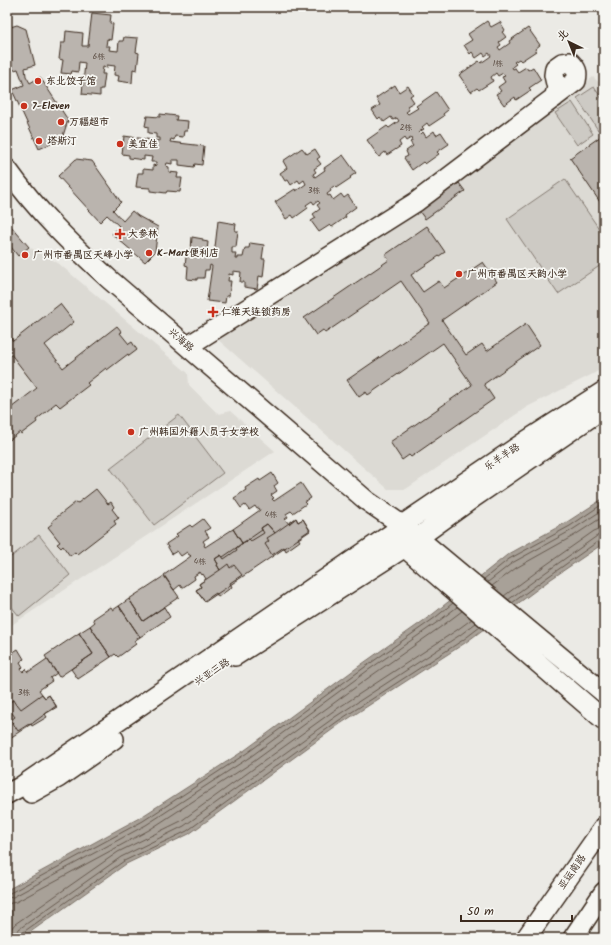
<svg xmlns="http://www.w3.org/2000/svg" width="611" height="945" font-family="Kalam,'LXGW WenKai TC',sans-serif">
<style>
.built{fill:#dcdad4}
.green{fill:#cdcac4;stroke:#847a71}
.water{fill:#a8a198;stroke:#7c7167}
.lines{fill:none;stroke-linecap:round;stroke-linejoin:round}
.shore{stroke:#675a4f;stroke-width:1}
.building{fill:#bab4ae;stroke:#3b2a1e}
.minor-casing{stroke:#3b2a1e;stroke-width:22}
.minor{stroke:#f6f6f2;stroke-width:19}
.poi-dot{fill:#c8321e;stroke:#f6f6f2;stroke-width:1.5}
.labels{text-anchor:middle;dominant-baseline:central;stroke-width:3.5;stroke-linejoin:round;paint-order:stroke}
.number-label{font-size:8px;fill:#5b4c42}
.poi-label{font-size:10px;font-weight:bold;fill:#3b2a1e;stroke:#f6f6f2;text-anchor:start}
.street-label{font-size:10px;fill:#3b2a1e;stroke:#f6f6f2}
</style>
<rect width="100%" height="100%" fill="#ebeae5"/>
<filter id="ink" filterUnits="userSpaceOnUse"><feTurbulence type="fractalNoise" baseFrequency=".025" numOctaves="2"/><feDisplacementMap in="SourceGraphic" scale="8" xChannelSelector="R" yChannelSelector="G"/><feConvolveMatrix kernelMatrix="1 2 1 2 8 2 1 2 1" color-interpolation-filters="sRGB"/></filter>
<g filter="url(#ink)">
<path class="built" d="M593,77L604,87V367L593,374L527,407L406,489H388L215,337L456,182Z
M7,221L29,247L58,263L188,373L189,385L218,414L230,411L275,451L7,628Z"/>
<path class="green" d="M594,87L604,102V126L598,130L577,98Z
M572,102L593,134L577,145L555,113Z
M565,179L604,236V263L558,294L507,219Z
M179,415L223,473L154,525L110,468Z
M39,535L70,575L19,616L7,601V560Z"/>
<path class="water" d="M604,498V543L551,579L465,643L340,724L189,834L126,864L22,938H7V890L141,817L245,750L362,664L433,614L507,555L567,522Z"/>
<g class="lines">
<path class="shore" d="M484,579L509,559L570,526L604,503
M488,582L512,563L572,530L604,509
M492,586L516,568L575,535L604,516
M504,596L543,567L594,531L599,529L604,528
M508,600L546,572L597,536L604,534
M512,603L549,576L600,540H604
M7,893H10L143,821L247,753L365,667L436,617L453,603
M7,898L13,897L146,825L250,757L367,671L439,621L457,607
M7,904L16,902L149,830L253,762L371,676L442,626L462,611
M9,938L10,930L15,924L118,852L181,821L332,712L457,630L472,619
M15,938L16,933L19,929L121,857L184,826L335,717L460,635L476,623
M20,938V935L22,933L124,861L187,831L338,721L463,640L480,627"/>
</g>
<path class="building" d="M92,13L111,15L110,23L113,24L111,40L107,39L106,46H110L109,50L118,51L119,41H123L124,37L138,38L136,52L139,53L137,70L133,69L132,83L118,81L119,76L114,75L115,66L107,65V68L103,67L102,74H105L103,89H100V96L82,94L85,63L79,62L78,72L72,71L71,74L61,73L63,60L59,59L61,43H65L66,31L83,33L82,46H88Z
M487,21L491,27L500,22L505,30L502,32L506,37L499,42L501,45L498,47L500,50L510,43L509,41L528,28L540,45L535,49L536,51L521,61L519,59L514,62L516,64L512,67L513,69L515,68L518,72L526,67L528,70L533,67L541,80L529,88L531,90L516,100L515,97L504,105L496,94L501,91L498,87L505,82L502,77L505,76L503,73L498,76L496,73L491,77L493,81L479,90L477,88L471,92L459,75L479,61L481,63L491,56L489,53L485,56L483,53L476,58L472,52L470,54L464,45L472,40L468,34Z
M17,25L26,29L35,65L25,68L26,76L30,83L40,77L68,120L62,139L39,149L12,90L24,85L18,69L7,72V28Z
M395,85L399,92L408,86L413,94L410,96L414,102L407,106L409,110L406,112L408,114L418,108L416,106L436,92L448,110L443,114L444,116L429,126L427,123L422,127L424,129L419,132L421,134L423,132L426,137L434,131L436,135L441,132L449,144L437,152L439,154L425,164L423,162L412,170L404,158L408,156L406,151L413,146L410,142L412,141L411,138L406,141L404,138L399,142L401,146L387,155L385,152L379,157L367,140L387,126L389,128L399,121L397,118L393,120L391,117L384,122L380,117L378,119L372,110L380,105L376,98Z
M160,114L177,116L176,120L188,121L187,131H184L183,137L175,136L174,140L171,139L170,142L204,146L202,165L195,164L194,167L179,165V160H172V164L167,163L166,166L169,167V172L178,173L177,178H182L180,192L167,191L166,193L150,191V188L136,187L138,173H143V169L153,170V165L156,166V162H151L152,157L144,156V160L129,158V155L122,154L124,136L160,141V138H156V134L148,133V127L145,126L147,116L160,117Z
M604,134V208L570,158Z
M302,148L307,154L315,149L320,157L317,159L321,164L314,169L316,172L313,174L315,177L325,170L324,168L343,155L356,173L350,177L351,178L336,188L334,186L330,189L331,191L327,194L328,196L330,195L333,200L341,194L344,198L348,195L356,207L345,215L346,217L332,227L330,225L319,232L311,221L316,218L313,214L320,209L317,205L320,203L318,201L314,204L312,201L306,205L308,208L294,218L292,215L286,219L275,202L295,189L296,191L306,184L304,180L300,183L298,180L291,185L288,180L285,181L280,173L287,168L283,161Z
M76,159L92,161L121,202L113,210L123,221L132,211L138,216L158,227L155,252L145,262L112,234L119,226L107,215L100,222L58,176Z
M459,183L465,191L425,219L419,211Z
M218,221L236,224L235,231H238L236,247H232V253H236L235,259H238V257H243L245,248H249L250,243L264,245L262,259H265L263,277L259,276L257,289L244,287V282H240L241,272L233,271V275L229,274L228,281H231L229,296H226L225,303L207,301L212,266L210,265L209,270H205L204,278H197V280L187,279L188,266L185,265L187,250H191L192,237L203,239V241L208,242L207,251H211V255L214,256Z
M10,225L29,247L18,256L7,242V228Z
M427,226L445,252L411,275L423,292L439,281L444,288L483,262L497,282L442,320L466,355L482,344L487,351L526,324L540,345L484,384L494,399L411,457L409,455L402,460L390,442L472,385L443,343L368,395L366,392L359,397L347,380L430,323L401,281L325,333L323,330L316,335L304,318L389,260L385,255Z
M60,304L74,322L45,345L63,368L117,326L122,332L120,333L129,344L132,342L137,350L129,356L128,354L107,370L106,368L87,383L89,385L60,407L56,403L51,407H52L36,420L37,422L21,434L20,432L7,442V411L37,388L10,353L7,355V338L8,340L11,338L13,341Z
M272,473L278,483L274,486L277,491L271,495L274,498L272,499L274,501L301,483L311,498L304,502L306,504L293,513L291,511L286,514L288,517L285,519L289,524L296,518L298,522L303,519L310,530L298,538L300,541L286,551L284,547L272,555L265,544L269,541L267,538L275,533L267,524L261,528L264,533L251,541L249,539L242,543L233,529L260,510L259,508L257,509L255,506L249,510L245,505L241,508L234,498L246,490L245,488L259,479L260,481Z
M96,489L108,504L111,502L114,507L112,509L119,518L114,521L116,524L77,554L75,552L70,556L63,546L61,548L57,544L60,542L48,527L53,523L52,521L76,502L78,503Z
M296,518L298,522L303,519L310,531L205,602L196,590L201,587L199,584L220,570L217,565L218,564L215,559L221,555L223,557L262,530L261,528L267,524L275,533Z
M203,519L210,528L205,531L209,537L203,541L205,544L204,545L205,547L233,529L242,543L236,548L237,550L224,559L221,555L215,559L218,564L217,565L220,570L228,564L230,568L234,565L242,575L230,583L232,587L218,597L216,593L204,601L196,590L201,587L199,584L206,579L203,574L202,575L200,572L194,576L195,579L182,588L180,585L174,590L164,575L191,556L190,555H189L187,552L181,556L177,551L172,554L166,544L178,536L176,534L190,525L192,527Z
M164,576L179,597L143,621L129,599Z
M129,599L143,621L164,607L170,617L140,637L119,606Z
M119,606L140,637L134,641L136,644L118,657L115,654L111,657L90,626L95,622L93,619L111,607L113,610Z
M90,626L111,657L78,679L71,669L93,654L79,633Z
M79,633L93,654L59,677L45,656Z
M18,649L24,659L20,662L23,667L21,669L23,672L26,669L28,672L47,659L57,673L50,678L52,681L39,690L45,698L49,695L56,706L30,725L29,724L18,731L11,720L15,717L9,709L7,711V656Z
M42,694L45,698L49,695L57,707L45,714L47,717L32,726L31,724L7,740V707L8,706L7,704L13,700L16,705L17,704L21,709Z"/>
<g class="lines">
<g class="minor-casing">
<path id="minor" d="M7,169C37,211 71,244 109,279L367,501L402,525L418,538L604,693
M188,346L416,202L576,81C578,72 577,69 570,62L562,63L555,68L554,75L557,88L554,98
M395,539L604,720
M235,656L405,547L473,498L604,408
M31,793L58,778L114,739
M7,794L20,787L150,699L391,534L402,525L526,441L604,391
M526,938L604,827
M573,938L604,892"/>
</g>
<use href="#minor" class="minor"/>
</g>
</g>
<g class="poi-dot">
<circle cx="38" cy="81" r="4"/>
<circle cx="24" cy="106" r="4"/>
<circle cx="61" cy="122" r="4"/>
<circle cx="39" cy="141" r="4"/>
<circle cx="120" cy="144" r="4"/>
<path d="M118 228h4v4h4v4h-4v4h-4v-4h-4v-4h4z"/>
<circle cx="149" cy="253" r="4"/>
<circle cx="25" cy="255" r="4"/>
<circle cx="459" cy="274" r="4"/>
<path d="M211 306h4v4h4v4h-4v4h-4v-4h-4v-4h4z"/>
<circle cx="131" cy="432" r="4"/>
</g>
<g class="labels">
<g class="number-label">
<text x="99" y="56">6栋</text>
<text x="498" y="63">1栋</text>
<text x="406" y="127">2栋</text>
<text x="314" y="190">3栋</text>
<text x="271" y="514">4栋</text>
<text x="200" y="561">4栋</text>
<text x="24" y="692">3栋</text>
</g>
<g class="poi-label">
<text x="46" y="81">东北饺子馆</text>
<text x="32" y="106">7-Eleven</text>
<text x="69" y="122">万福超市</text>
<text x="47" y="141">塔斯汀</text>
<text x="128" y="144">美宜佳</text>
<text x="128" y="234">大参林</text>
<text x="157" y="253">K-Mart便利店</text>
<text x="33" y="255">广州市番禺区天峰小学</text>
<text x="467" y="274">广州市番禺区天韵小学</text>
<text x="221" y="312">仁维天连锁药房</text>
<text x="139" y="432">广州韩国外籍人员子女学校</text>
</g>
<g class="street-label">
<text transform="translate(181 340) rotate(41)">兴海路</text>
<text transform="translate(502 457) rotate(-34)">乐羊羊路</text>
<text transform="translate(212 672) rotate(-34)">兴亚三路</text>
<text transform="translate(572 872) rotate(-55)">亚运南路</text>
</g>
</g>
<rect width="611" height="945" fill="none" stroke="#f6f6f2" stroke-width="24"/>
<rect x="12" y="12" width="587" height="921" fill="none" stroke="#3b2a1e" stroke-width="1.5" filter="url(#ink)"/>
<g transform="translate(569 42) rotate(317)" stroke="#f6f6f2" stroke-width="3" paint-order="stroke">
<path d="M0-3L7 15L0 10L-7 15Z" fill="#3b2a1e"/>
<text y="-6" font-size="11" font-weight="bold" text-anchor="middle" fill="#3b2a1e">北</text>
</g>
<path d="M461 915v6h111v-6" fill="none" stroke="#3b2a1e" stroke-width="2"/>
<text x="467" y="915" font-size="12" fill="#3b2a1e" stroke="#f6f6f2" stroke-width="3" paint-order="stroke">50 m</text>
</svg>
